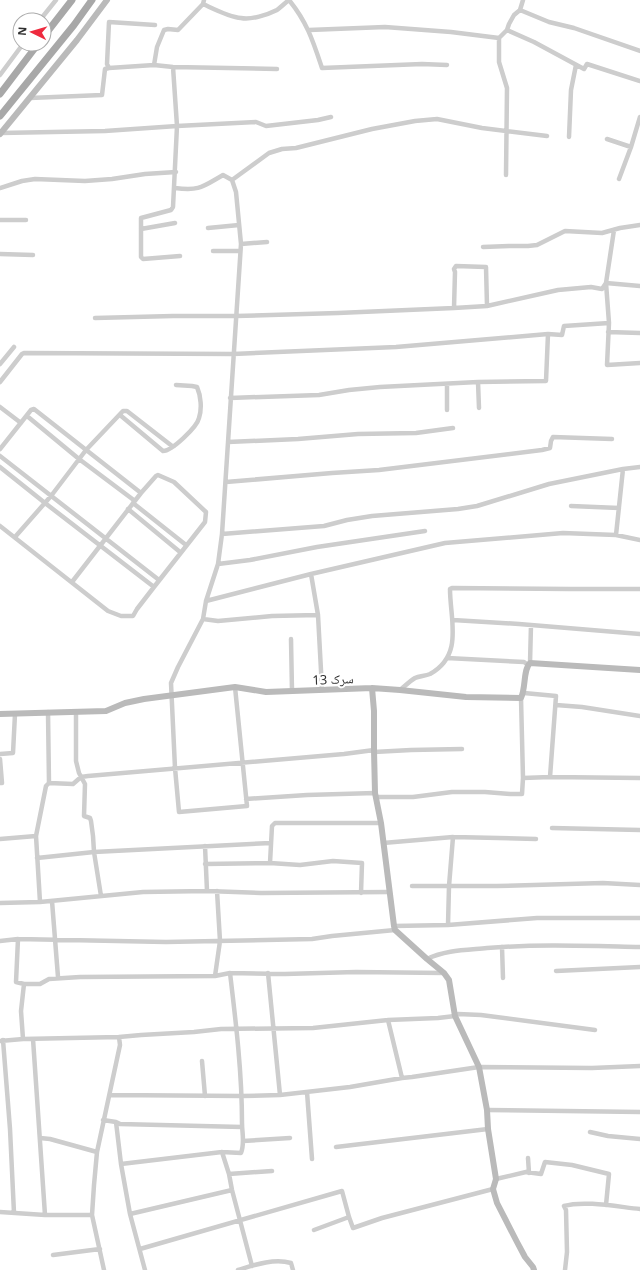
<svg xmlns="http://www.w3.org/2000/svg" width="640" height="1270" font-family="'Noto Sans','Noto Naskh Arabic',sans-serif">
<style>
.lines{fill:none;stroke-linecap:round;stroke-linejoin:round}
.street{stroke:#cdcdcd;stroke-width:4.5}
.secondary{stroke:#bababa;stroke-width:6}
.primary{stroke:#a8a8a8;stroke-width:7}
.labels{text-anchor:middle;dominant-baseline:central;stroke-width:4;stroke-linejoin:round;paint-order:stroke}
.street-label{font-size:13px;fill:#303030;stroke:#fff}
</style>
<rect width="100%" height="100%" fill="#fff"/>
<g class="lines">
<path class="street" d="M204,0L203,4C214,9 229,17 241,18C251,20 267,15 277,10C281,7 285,3 289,0
M289,0C307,22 313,41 322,68L422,64L447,65
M520,10L549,22L574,28L640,51
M40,20L56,0
M309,30L385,27L451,32L499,38V62L507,88L506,175
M507,30L534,42L584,69L587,64L640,81
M499,38L507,30L509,24L514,15L520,10L523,0
M154,65L157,47L164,30L168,29L178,30L203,4
M173,67L177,126L256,122L266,126L318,120L331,117
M109,68L107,64L109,22L155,25
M0,75L23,44
M30,98L102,95L105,69L109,68L154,65L173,67L277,69
M1,133L105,131L177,126L173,207L171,210L141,218V257L143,259L180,256
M569,137L571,90L576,65
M607,139L631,147
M619,179L631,147L640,117
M232,180L269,153L282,149L296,148L372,129L415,121L437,119L482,128L547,136
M0,188L22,181L35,179L85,181L112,179L145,174L176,172
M175,188C200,191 202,187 223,175L232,180L236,192L241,244L222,534L218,564L206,601L203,619L178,667L171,683L175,768L179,812L247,806L235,687
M0,220H26
M208,228L239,225
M141,229L175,223
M241,244L267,242
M483,247L509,246H528L537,245L565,231L602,233L620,228L640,225
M213,251H240
M0,254L33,255
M454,308L455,272L454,269L456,266L486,267L487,306
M95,318L173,316H236L338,313L454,308L487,306L558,290L591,287L602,289L606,283L614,230
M609,323L606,283L640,286
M608,332L640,333
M0,364L14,347
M0,382L22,354L24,353L233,354L396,347L548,334L562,335L564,326L609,323L607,365L640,363
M478,382L479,408
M230,398L319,395L349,390L380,387L478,382L546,381L548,334
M0,407L21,423
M447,410V384
M120,415L163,451C172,451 197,427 199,418C202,409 201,396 197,387L192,386L176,385
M27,416L79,459L135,501
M228,442L298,439L358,434L416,433L453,428
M0,449L31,410L34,409L141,493
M0,456L159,580
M0,467L45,503L154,587
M226,482L332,473L379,470L542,450L550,448L551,441L553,437L612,439
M133,503L186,545
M571,506L619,508
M128,509L180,552
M0,526L108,611L121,616H133L137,609L154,587L205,522L206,512L174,482L158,475L156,476L141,493L72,582
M222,534L324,526L347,520L372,516L458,509L477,506L549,484L623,469L640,467
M616,535L623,469
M15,537L51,496L86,450L123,411H127L172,446H174
M218,564L250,560L317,547L425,531
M311,574L318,615L322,689
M206,601L311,574L445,543L563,533L616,535L640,540
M203,619L218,621L272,616L318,615
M453,620L519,624L640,634
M291,639L292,691
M447,658L524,662L528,665
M530,663L531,625
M400,690C405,686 410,681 415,678C419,676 425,676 430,674C464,655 450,620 450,589L452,588L570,589H640
M524,693L556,696L550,777
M521,698L523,778L550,777L640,778
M556,705L582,707L640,716
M76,712V761L79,773L85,784L84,816L90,818L91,821L93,836L94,852L101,896
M374,752L411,750L462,749
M0,754L13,753L15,714
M0,759L2,783H0
M49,783L73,784L81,777L88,776L344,754L374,750
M376,797H413L452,792H485L510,794H522L523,778
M246,799L307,795L375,793
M552,828L640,830
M0,839L36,836
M383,843L453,837L536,839
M205,846L207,891
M37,858L94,852L271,843
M270,863L272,826L275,823H381
M205,864L270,863L300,865L333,861L362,863L361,893
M412,886H497L603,883L640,885
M52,901L58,977
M40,902L36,836L46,786L49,783L48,712
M0,903L40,902L143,892L207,891L261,893L389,892
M448,925L449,886L453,837
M394,926L448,925L537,918H640
M18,939L16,982L24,984H40L49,979L80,977L215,976L230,973L285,974L356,972L444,973
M0,941L18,939L166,942L312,939L332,936L395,930
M502,947L503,978
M427,959C445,950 466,950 487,948C538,944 589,946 640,947
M556,971L640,967
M268,973L280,1095
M215,976L220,941L217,891
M388,1020L402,1078
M23,1039L21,1011L24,984
M33,1039L45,1215
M3,1040L10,1129L14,1213
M0,1041L23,1039L119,1037L141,1035L194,1032L221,1029L313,1028L388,1020L438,1018L455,1016L458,1014L481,1015L595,1030
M202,1061L205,1096
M307,1092L312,1159
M110,1095L242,1096L280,1095L350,1087L402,1078L412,1077L479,1067L592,1068L640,1066
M487,1110L640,1112
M103,1120L116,1122L121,1164L130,1214L145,1270
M116,1122L120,1124L242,1127
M590,1132L608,1136L640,1139
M40,1138L50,1139L97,1152
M243,1141L290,1138
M336,1147L488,1129
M222,1152L229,1174L232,1190L252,1266
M528,1158L529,1173
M121,1164L222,1152L241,1153C245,1143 242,1133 242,1123C242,1073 236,1023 230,973
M229,1174L272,1171
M496,1179L526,1172L541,1174L545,1162L572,1165L609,1174L606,1205
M0,1212L45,1215H92
M130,1214L232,1190
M314,1230L349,1217
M140,1249L342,1191L349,1217L353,1228L382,1218L493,1189
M53,1255L100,1249
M104,1270L92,1215L94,1185L97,1152L120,1045L119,1037
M238,1270C254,1265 274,1258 291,1263L293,1270
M565,1270L567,1252L566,1210L564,1206C584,1200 619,1207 640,1209"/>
<path class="secondary" d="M0,134L77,40L107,0
M372,688L374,711V750L375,793L381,823L394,926L395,930L427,959L444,973L449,980L455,1016L479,1067L487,1110L488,1129L496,1179L493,1189L497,1203L517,1242L525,1257L533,1267L534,1270
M0,714L106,711L125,703L144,699L235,687L266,692L372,688L400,690L466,697L521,698C526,688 523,670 530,663L640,670"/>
<path class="primary" d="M44,36L72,0
M0,94L38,44
M0,116L74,25L92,0"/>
</g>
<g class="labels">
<g class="street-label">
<text transform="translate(333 679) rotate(-2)">سرک 13</text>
</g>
</g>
<g transform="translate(32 32) rotate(275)"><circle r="19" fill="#ffffff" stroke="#acacac"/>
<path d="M0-3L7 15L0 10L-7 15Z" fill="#ee2a3e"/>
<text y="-6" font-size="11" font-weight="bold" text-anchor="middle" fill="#303030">N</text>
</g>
</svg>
